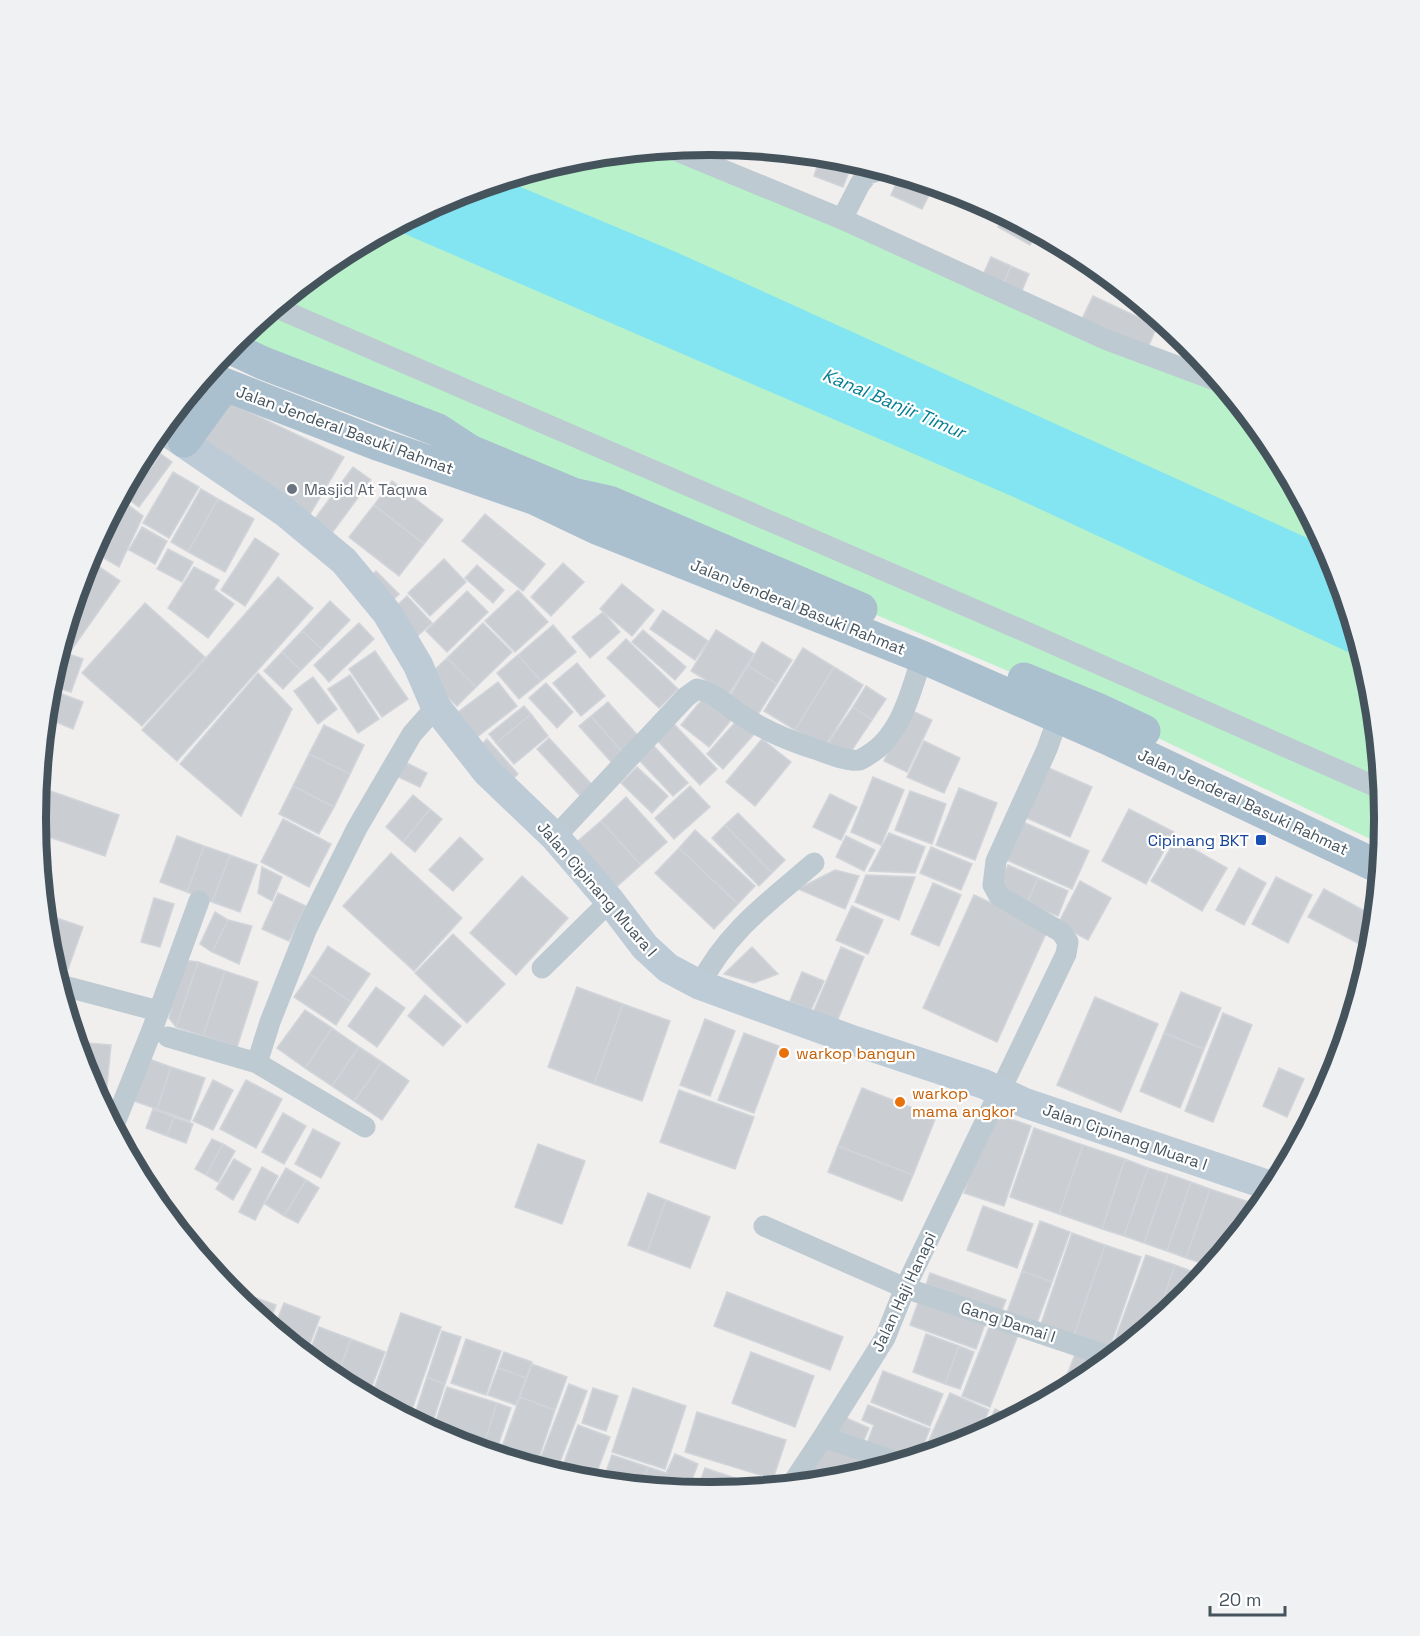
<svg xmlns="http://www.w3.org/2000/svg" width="1420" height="1636" font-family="'Space Grotesk',sans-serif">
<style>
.education{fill:#e2dfe0}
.green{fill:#b9f2ca}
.water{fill:#83e4f2}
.building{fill:#caced3;stroke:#d1d5da;stroke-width:1.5}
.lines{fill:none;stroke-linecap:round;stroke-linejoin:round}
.street{stroke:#bdcad1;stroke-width:21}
.secondary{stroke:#bdcbd6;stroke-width:30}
.primary{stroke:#abc0cf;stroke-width:33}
.worship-dot{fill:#6b7280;stroke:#fff;stroke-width:2}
.transit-dot{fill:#1a4fb4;stroke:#fff;stroke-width:2}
.food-dot{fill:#e8710a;stroke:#fff;stroke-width:2}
.labels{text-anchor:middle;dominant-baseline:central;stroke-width:4.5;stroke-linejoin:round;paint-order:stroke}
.street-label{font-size:16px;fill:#45535d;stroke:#fff}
.worship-label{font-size:16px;fill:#5b616d;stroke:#fff;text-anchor:start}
.transit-label{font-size:16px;fill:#164399;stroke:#fff;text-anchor:end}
.food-label{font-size:16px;fill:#c56008;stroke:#fff;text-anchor:start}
.water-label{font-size:18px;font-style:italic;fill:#057f92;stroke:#fff}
.rim{fill:none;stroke:#45535d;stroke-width:8}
</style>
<rect width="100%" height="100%" fill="#f1eeee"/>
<path class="education" d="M68,1012L81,1017L80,1052Z"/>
<path class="green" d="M667,148L1220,382L1271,444L1333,560L1371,687L1384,818L1381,844L1097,709L234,341L336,257L452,195L579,157Z"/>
<path class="water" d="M504,180L676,252L1325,546L1333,560L1363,659L1016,498L391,228L452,195Z"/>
<path class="building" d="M821,155L830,156L852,164L843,187L814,176Z
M898,179L930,193L922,209L891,195Z
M949,190L968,195L982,203L980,207Z
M1005,215L1037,232L1030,245L998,227Z
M1082,256L1101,271L1100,273L1079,265Z
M991,257L1011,266L1003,285L982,277Z
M1011,266L1029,274L1021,293L1003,285Z
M1093,296L1157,326L1147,350L1082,319Z
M228,402L344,457L306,521L198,447Z
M149,445L161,454L128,499L122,495Z
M161,454L172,462L139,507L128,499Z
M353,467L371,480L329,537L311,524Z
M173,472L199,487L169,538L143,523Z
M392,481L443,520L424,544L374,505Z
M201,489L218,499L188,552L171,542Z
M120,499L143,516L119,567L92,551Z
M218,499L254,519L225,572L188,552Z
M374,505L424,544L399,576L349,537Z
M485,514L545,564L523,591L462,541Z
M142,527L167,541L155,564L129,550Z
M255,538L279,554L245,606L221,590Z
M168,549L193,562L182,582L157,569Z
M88,559L120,581L70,652L61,646Z
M444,559L466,582L430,616L408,593Z
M563,563L584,582L551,616L531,597Z
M477,565L504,590L493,603L465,578Z
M194,567L219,580L214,589L234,604L208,638L168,608Z
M376,571L399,594L388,605L365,582Z
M278,577L313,608L177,761L142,730Z
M622,584L654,610L632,636L600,609Z
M518,590L548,622L515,652L485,621Z
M467,591L488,612L447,652L426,631Z
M407,596L432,623L414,639L389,613Z
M330,601L350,620L322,649L302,631Z
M145,603L205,657L142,726L82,673Z
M663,610L708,641L695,660L650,629Z
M603,612L620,632L590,658L572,637Z
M359,623L374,639L329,682L314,665Z
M483,623L512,652L476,687L447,658Z
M553,625L576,652L541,681L518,655Z
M643,630L686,667L675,680L632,642Z
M716,630L754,654L729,694L691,671Z
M302,631L322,649L301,670L282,652Z
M626,639L678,689L659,708L607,658Z
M762,642L792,660L777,684L748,666Z
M803,648L834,667L795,730L764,711Z
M60,651L83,659L71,692L49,685Z
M375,651L408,699L382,717L349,669Z
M282,652L301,670L283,689L264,671Z
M518,655L541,681L519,699L497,673Z
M447,658L476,687L457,706L427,677Z
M577,663L605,696L581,716L553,683Z
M748,666L777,684L757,716L728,699Z
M834,667L863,685L824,748L795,730Z
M258,673L292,709L241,816L180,764Z
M350,675L379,719L358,733L328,689Z
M313,677L337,709L318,724L294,691Z
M498,682L517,706L468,744L449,719Z
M546,683L573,712L557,728L529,698Z
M866,686L886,699L872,720L853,707Z
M49,689L83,702L73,729L46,718Z
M705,696L732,719L709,747L681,725Z
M608,702L640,738L623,753L591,716Z
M524,706L531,714L496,743L489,734Z
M853,707L872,720L848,756L828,743Z
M908,709L932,720L907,772L884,761Z
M531,714L548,736L514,764L496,743Z
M591,716L623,753L612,763L579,726Z
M739,718L756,732L723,769L707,754Z
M671,721L717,769L700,785L654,737Z
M324,725L364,745L350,774L309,754Z
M549,738L596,789L584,800L537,749Z
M487,739L518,774L504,787L473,752Z
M762,739L791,762L755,806L726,782Z
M924,741L960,758L944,793L907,777Z
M653,745L688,783L673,796L638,759Z
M309,754L350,774L334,807L293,786Z
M403,761L427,773L420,787L396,776Z
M1042,765L1092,787L1070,837L1020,815Z
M637,767L668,796L652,813L621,783Z
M873,777L904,790L881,845L851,832Z
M293,786L334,807L319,834L279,814Z
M690,786L710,807L674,839L655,818Z
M39,787L119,815L105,856L37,833L36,818Z
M959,788L997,803L975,860L936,845Z
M910,791L946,804L932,844L895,830Z
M830,794L857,807L841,840L813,827Z
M413,795L430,809L403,842L386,827Z
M626,797L667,842L641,865L601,821Z
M430,809L442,819L415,852L403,842Z
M1129,809L1174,832L1146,884L1102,861Z
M738,813L785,860L772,873L725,825Z
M283,819L331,844L309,887L261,862Z
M1016,819L1089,851L1072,889L1000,857Z
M601,821L641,865L613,890L572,846Z
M725,825L772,873L759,886L712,838Z
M695,830L755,886L738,904L679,848Z
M889,833L925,847L915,873L869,871Z
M177,836L204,846L187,892L160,882Z
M846,836L875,850L864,871L836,857Z
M460,837L483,859L453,891L429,870Z
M1176,839L1227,868L1202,911L1151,881Z
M204,846L230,855L212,902L187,892Z
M931,847L972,864L961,890L920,873Z
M679,848L738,904L714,929L655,873Z
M391,853L462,918L414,971L343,906Z
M230,855L257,865L240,912L212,902Z
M1008,865L1038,878L1027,903L997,889Z
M262,867L282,877L272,901L258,893Z
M1239,868L1266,883L1244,925L1216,910Z
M835,870L859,876L845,909L798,889Z
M866,875L915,877L899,920L855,902Z
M522,876L568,918L516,975L470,933Z
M1276,877L1312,895L1288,943L1252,924Z
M1038,878L1068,891L1058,916L1027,903Z
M1080,881L1111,898L1088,940L1058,924Z
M933,883L961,895L939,946L911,934Z
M1324,889L1374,916L1371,950L1308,917Z
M278,893L306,906L289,941L262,929Z
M974,895L1048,929L997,1042L923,1008Z
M154,898L174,904L160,947L141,942Z
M852,906L883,920L868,954L836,940Z
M215,912L228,920L212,952L200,944Z
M45,914L83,927L68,969L53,964L49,949Z
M228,920L252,926L239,964L212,952Z
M453,934L505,984L467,1023L415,973Z
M328,946L370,974L351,1002L310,974Z
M752,947L778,974L754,983L724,974Z
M841,947L864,957L835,1026L812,1015Z
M181,960L198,962L176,1027L169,1018Z
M198,962L225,971L203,1036L176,1027Z
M225,971L258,982L237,1047L203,1036Z
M802,972L824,981L811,1010L790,1001Z
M310,974L351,1002L336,1025L294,997Z
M376,987L405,1008L377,1047L348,1026Z
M577,987L623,1004L594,1084L548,1067Z
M1181,992L1221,1008L1204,1049L1164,1033Z
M425,995L461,1026L443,1046L408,1016Z
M1095,997L1158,1024L1121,1112L1057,1085Z
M623,1004L670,1021L642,1101L594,1084Z
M305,1010L332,1028L305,1068L277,1048Z
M1223,1013L1252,1025L1213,1122L1185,1111Z
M705,1019L735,1031L710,1096L680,1085Z
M71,1022L79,1024L76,1039Z
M332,1028L359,1047L332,1086L305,1068Z
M744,1033L779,1046L754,1113L718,1100Z
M1164,1033L1204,1049L1180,1108L1140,1091Z
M87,1043L111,1045L107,1085L92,1084L87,1076L85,1068Z
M359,1047L382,1062L354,1101L332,1086Z
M149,1059L171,1067L157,1109L134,1101Z
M382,1062L409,1081L382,1120L354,1101Z
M171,1067L205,1078L190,1121L157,1109Z
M1279,1068L1304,1079L1287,1117L1263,1106Z
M213,1080L233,1090L213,1130L193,1121Z
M246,1080L282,1099L256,1148L220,1129Z
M92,1084L107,1085L106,1103H102Z
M862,1088L936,1117L913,1175L838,1146Z
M679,1090L754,1117L735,1169L660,1142Z
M153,1109L174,1117L167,1136L146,1128Z
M991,1112L1031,1126L1004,1206L964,1193Z
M283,1113L306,1126L284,1164L262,1152Z
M174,1117L193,1124L186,1143L167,1136Z
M1034,1128L1083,1145L1059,1214L1010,1197Z
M313,1129L340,1143L321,1178L295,1164Z
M212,1139L223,1144L206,1175L195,1169Z
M223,1144L235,1151L218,1182L206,1175Z
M538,1144L585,1161L562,1224L515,1207Z
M1083,1145L1125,1159L1102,1229L1059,1214Z
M838,1146L913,1175L902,1201L828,1172Z
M234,1159L251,1169L233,1200L216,1189Z
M1125,1159L1148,1168L1124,1236L1102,1229Z
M262,1167L278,1176L255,1220L239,1212Z
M286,1168L306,1180L284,1216L265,1204Z
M1148,1168L1168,1174L1144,1243L1124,1236Z
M1168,1174L1191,1182L1167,1251L1144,1243Z
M306,1180L319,1188L298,1223L284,1216Z
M1191,1182L1210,1189L1186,1258L1167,1251Z
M1210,1189L1249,1202L1239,1231L1210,1266L1186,1258Z
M648,1193L666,1200L647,1252L628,1245Z
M666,1200L710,1217L690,1268L647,1252Z
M1252,1205L1258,1207L1247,1221Z
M983,1206L1033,1224L1017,1268L967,1250Z
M1040,1221L1070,1232L1052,1282L1022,1271Z
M1072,1233L1105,1245L1074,1335L1041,1324Z
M1105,1245L1141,1257L1110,1347L1074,1335Z
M1146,1255L1175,1265L1156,1320L1121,1348L1113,1345Z
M1175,1265L1202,1275L1186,1295L1156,1320Z
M1022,1271L1052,1282L1037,1323L1007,1312Z
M930,1273L1006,1300L1000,1315L925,1288Z
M727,1292L843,1337L830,1370L714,1326Z
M245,1294L276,1305L269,1324L243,1302Z
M919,1300L985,1324L976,1349L910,1325Z
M284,1303L320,1317L306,1354L274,1328Z
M401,1313L441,1327L409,1418L371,1398Z
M990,1325L1018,1335L990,1407L962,1396Z
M319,1327L351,1339L336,1379L308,1356Z
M442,1331L461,1337L445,1384L427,1377Z
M926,1334L959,1346L945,1384L913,1372Z
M351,1339L385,1352L368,1396L336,1379Z
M466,1339L501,1351L486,1395L451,1383Z
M959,1346L974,1352L960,1389L945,1384Z
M1077,1349L1106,1361L1084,1379L1061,1391Z
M504,1352L532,1362L526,1378L498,1368Z
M751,1352L814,1376L795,1427L732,1403Z
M532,1364L567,1377L555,1410L520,1397Z
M498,1368L526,1378L516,1405L488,1395Z
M883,1371L943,1394L930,1426L871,1402Z
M427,1377L445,1384L431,1427L413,1420Z
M569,1384L587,1391L558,1467L540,1460Z
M447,1387L497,1403L484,1444L434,1427Z
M593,1388L618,1396L606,1431L582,1423Z
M633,1388L686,1406L665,1469L612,1452Z
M950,1393L989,1410L978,1435L968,1441L923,1454Z
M520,1397L555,1410L538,1460L502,1447Z
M497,1403L511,1408L497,1448L484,1444Z
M868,1405L930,1429L919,1455L905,1460L866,1445L874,1425L862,1420Z
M995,1409L1012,1417L985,1432Z
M697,1412L786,1440L773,1479L685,1452Z
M844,1417L869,1428L862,1445L837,1434Z
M578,1425L610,1437L594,1480L562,1468Z
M823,1441L866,1458L860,1474L838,1479L812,1470Z
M675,1454L698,1464L688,1490L642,1485L648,1467L666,1473Z
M612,1455L648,1467L642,1485L603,1480Z
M869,1456L890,1464L862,1473Z
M705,1468L756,1485V1487L710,1492L697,1491Z
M806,1471L827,1480L802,1483Z"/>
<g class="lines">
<path class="street" d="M670,148L842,219L1107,340L1220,382
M842,219L860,184L868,174L883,169
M275,307L1017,628L1381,789
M555,837L686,697L697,689C715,692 728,707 744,717C766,731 790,741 815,749C826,753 848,762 860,760C860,760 867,756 868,755C901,736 911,691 922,657
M542,968L610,901
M60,985L158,1011
M700,985C726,932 770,901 814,863
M168,1037L257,1063
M114,1125L152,1030L199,901
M365,1127L257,1063L270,1022L307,928L357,828L412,734L436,707
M764,1226L905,1288L1111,1357
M429,1428L499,1454L586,1480
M823,1437L897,1462
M792,1484L823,1437L885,1338L905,1288L1066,954L1068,942L1061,932L999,896L993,885L996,861L1047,749L1058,718"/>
<path class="secondary" d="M162,428L285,512L344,561L387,613L418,665L436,707L487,772L555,837L610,901L645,947L668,968L700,985L855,1041L984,1084L1025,1103L1262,1183L1274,1186"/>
<path class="primary" d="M229,347L263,363L438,430L470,451L573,494L609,502L861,609
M205,377L380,445L536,499L599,529L922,657L1113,741L1379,867
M184,441L224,386
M1024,679L1097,709L1144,731"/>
</g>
<circle class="worship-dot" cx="292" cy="489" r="6"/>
<rect class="transit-dot" x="1255" y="834" width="12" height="12" rx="3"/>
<g class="food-dot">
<circle cx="784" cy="1053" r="6"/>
<circle cx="900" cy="1102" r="6"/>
</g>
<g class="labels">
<g class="street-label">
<text transform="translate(345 430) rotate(20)">Jalan Jenderal Basuki Rahmat</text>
<text transform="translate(798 607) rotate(22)">Jalan Jenderal Basuki Rahmat</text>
<text transform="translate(1243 802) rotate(25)">Jalan Jenderal Basuki Rahmat</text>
<text transform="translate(597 889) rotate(49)">Jalan Cipinang Muara I</text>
<text transform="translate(1125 1137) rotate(19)">Jalan Cipinang Muara I</text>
<text transform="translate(904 1292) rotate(-65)">Jalan Haji Hanapi</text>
<text transform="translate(1008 1322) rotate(18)">Gang Damai I</text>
</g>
<g class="worship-label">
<text x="304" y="489">Masjid At Taqwa</text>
</g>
<g class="transit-label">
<text x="1249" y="840">Cipinang BKT</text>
</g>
<g class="food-label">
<text x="796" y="1053">warkop bangun</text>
<text x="912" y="1093">warkop<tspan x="912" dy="18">mama angkor</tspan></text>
</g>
<g class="water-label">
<text transform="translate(894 403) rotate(23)">Kanal Banjir Timur</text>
</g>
</g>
<path d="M0 0H1420V1636H0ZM709 155H711A663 663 0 0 1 1374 818V819A663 663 0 0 1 711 1482H709A663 663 0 0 1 46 819V818A663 663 0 0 1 709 155Z" fill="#f0f1f2" fill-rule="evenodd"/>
<path class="rim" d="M709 155H711A663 663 0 0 1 1374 818V819A663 663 0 0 1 711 1482H709A663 663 0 0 1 46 819V818A663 663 0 0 1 709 155Z"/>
<path d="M1210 1606v9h75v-9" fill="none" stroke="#45535d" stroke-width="3"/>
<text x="1219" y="1606" font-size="18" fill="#45535d" stroke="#ffffff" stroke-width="4.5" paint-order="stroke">20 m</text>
</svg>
